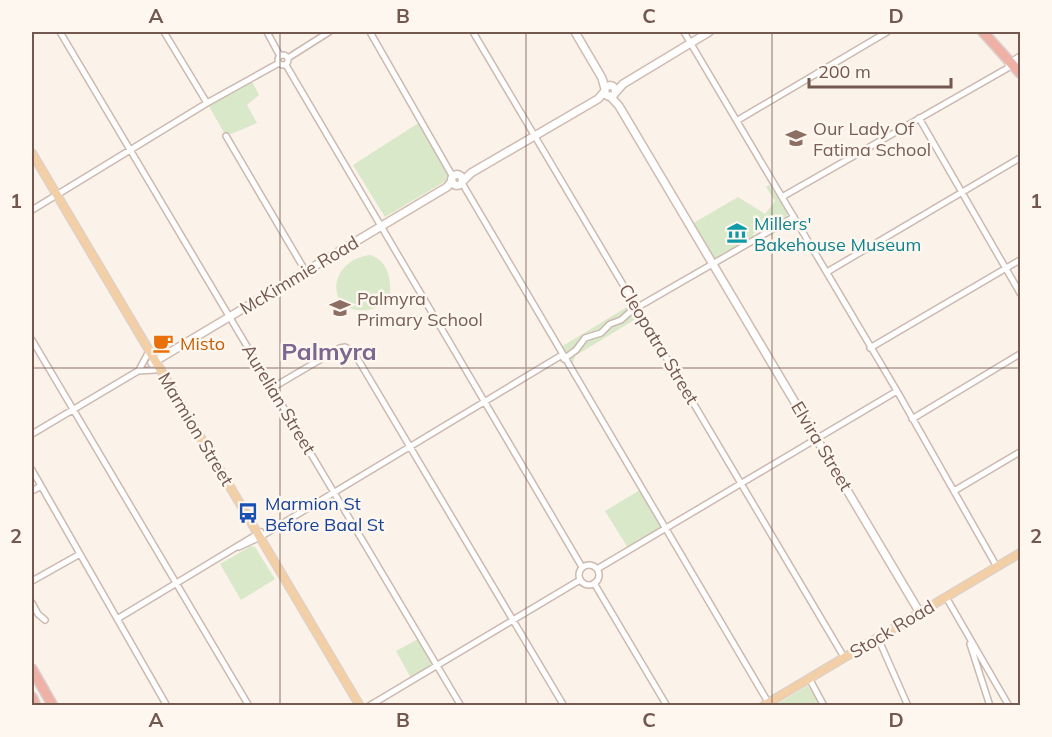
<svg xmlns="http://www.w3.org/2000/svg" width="1052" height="737" font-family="Mulish,sans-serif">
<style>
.green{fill:#d9e8c9}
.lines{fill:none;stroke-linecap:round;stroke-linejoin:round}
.street-casing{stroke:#ccb9b0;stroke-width:8}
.secondary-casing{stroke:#d0bbb1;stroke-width:10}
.primary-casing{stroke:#d8d0ce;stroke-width:10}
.highway-casing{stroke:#d8d0ce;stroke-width:12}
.street{stroke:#fff;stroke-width:5}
.secondary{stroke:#fff;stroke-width:7}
.primary{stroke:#f3cfa8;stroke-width:8}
.highway{stroke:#efb1a6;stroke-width:9}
.grid{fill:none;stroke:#73584f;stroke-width:1.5;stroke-opacity:0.55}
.labels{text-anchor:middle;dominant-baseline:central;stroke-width:5;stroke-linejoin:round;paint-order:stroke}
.education-label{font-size:18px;fill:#785e54;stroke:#fef7f0;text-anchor:start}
.culture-label{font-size:18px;fill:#0d838f;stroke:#fef7f0;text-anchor:start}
.street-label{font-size:18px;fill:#73584f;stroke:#fef7f0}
.food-label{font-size:18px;fill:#c56008;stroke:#fef7f0;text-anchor:start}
.transit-label{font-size:18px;fill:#164399;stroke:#fef7f0;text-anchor:start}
.district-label{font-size:24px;font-weight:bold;fill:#7d668f;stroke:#fef7f0}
.neatline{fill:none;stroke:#73584f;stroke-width:2}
.grid-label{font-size:20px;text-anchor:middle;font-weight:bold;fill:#73584f}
</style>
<rect width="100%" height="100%" fill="#fbf2e9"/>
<path class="green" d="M250,78L259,95L247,105L257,123L226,136L207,103Z
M420,122L450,174L449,179L385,217L353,165Z
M769,185L787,212V218L766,232L763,228L753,234L755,238L714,259L692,224L738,197L765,214L775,201L766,187Z
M371,255C388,262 391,277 390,295C384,304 378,308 367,310C324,315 327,259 371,255Z
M632,304L639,317L575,356L572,366L561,347Z
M640,490L661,525L659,529L628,548L605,511Z
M251,546L255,547L275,579L241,600L220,564Z
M420,638L436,664L412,680L396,651Z
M808,686L821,706H774L807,686Z"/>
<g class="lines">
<g class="street-casing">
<path id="street" d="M60,32L461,706
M164,32L207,103
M267,32L280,56
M370,32L453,177
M473,32L844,657
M684,32L897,391L997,567
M278 60a5 5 0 1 1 10 0a5 5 0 1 1-10 0Z
M288,58L329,32
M1008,64L1020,56
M286,65L582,567
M919,118L1020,293
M738,120L887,32
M226,136L306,272
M462,183L768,702
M782,197L1020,61
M32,210L207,103L279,63
M827,272L1020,158
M32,340L249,706
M870,348L1020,260
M564,359L576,350L585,338L601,333L610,324L621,320L631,311L794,217
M139,370L147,355
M272,388L340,348L345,347L353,351L564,706
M912,419L1020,354
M32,434L138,371L155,370
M32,470L167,706
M32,491L41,486
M954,491L1020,452
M239,547L260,537L562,355
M579 575a10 10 0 1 1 20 0a10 10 0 1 1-20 0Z
M597,569L897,391
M32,581L80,554
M594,583L667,706
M946,597L1009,706
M32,603L38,614L45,620
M117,619L261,532
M878,638L908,706
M970,644L990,706
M809,678L824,706
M369,706L580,580"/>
</g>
<g class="secondary-casing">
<path id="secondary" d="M575,32L602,78L605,89
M604.5 91a5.5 5.5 0 1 1 11 0a5.5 5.5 0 1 1-11 0Z
M616,92L623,84L709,32
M610,96L619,106L920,613
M451.5 180a5.5 5.5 0 1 1 11 0a5.5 5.5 0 1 1-11 0Z
M463,181L471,173L598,99L605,91
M152,363L447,187L452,181"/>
</g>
<g class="primary-casing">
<path id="primary" d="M32,153L360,706
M763,706L1020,553"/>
</g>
<g class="highway-casing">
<path id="highway" d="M983,32L1020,73
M32,669L53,706
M32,697L36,706"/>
</g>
<use href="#street" class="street"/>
<use href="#secondary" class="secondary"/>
<use href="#primary" class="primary"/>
<use href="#highway" class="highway"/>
</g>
<path class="grid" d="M280,32V706M526,32V706M772,32V706M32,368H1020"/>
<defs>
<g id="school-bare" transform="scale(1.62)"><path d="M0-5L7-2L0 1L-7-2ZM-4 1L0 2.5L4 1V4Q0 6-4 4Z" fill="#8d6e63" stroke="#fef7f0" stroke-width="2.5" paint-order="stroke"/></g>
<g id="museum-bare" transform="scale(1.62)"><path d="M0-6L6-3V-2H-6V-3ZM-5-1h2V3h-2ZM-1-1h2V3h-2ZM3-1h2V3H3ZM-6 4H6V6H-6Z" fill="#0f9aa8" stroke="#fef7f0" stroke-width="2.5" paint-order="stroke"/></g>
<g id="cafe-bare" transform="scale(1.62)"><path d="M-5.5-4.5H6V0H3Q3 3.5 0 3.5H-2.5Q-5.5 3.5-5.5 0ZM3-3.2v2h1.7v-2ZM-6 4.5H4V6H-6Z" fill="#e8710a" stroke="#fef7f0" stroke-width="2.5" paint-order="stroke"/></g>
<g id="bus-bare" transform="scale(1.62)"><path d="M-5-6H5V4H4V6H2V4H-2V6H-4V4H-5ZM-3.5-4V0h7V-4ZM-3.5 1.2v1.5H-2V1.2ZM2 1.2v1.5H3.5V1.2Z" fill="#1a4fb4" stroke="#fef7f0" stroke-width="2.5" paint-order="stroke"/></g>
</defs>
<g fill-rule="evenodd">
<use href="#school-bare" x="796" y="138"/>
<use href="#museum-bare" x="737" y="233"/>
<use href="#school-bare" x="340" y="308"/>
<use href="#cafe-bare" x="163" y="343"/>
<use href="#bus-bare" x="248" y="513"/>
</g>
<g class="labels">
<g class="education-label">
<text x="813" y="128">Our Lady Of<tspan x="813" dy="21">Fatima School</tspan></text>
<text x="357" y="298">Palmyra<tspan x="357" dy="21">Primary School</tspan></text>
</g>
<g class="culture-label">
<text x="754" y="223">Millers'<tspan x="754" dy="21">Bakehouse Museum</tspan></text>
</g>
<g class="street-label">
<text transform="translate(299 275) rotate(-31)">McKimmie Road</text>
<text transform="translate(659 344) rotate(59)">Cleopatra Street</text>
<text transform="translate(279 399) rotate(59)">Aurelian Street</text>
<text transform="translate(196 429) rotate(59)">Marmion Street</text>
<text transform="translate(822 446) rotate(59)">Elvira Street</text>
<text transform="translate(892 629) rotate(-31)">Stock Road</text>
</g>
<g class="food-label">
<text x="180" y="343">Misto</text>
</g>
<g class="transit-label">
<text x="265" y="503">Marmion St<tspan x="265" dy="21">Before Baal St</tspan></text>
</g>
<g class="district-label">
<text x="329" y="351">Palmyra</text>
</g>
</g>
<rect width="1052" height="737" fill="none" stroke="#fef7f0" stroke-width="66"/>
<path d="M809 78v9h142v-9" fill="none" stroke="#73584f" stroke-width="3"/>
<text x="818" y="78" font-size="18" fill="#73584f" stroke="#fef7f0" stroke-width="4.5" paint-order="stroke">200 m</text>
<rect x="33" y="33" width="986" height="671" class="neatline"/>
<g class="grid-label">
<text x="156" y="23">A</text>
<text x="403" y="23">B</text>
<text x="649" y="23">C</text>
<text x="896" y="23">D</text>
<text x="16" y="208">1</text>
<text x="1036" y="208">1</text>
<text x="16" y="543">2</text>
<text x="1036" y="543">2</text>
<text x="156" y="727">A</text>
<text x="403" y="727">B</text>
<text x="649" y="727">C</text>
<text x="896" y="727">D</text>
</g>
</svg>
